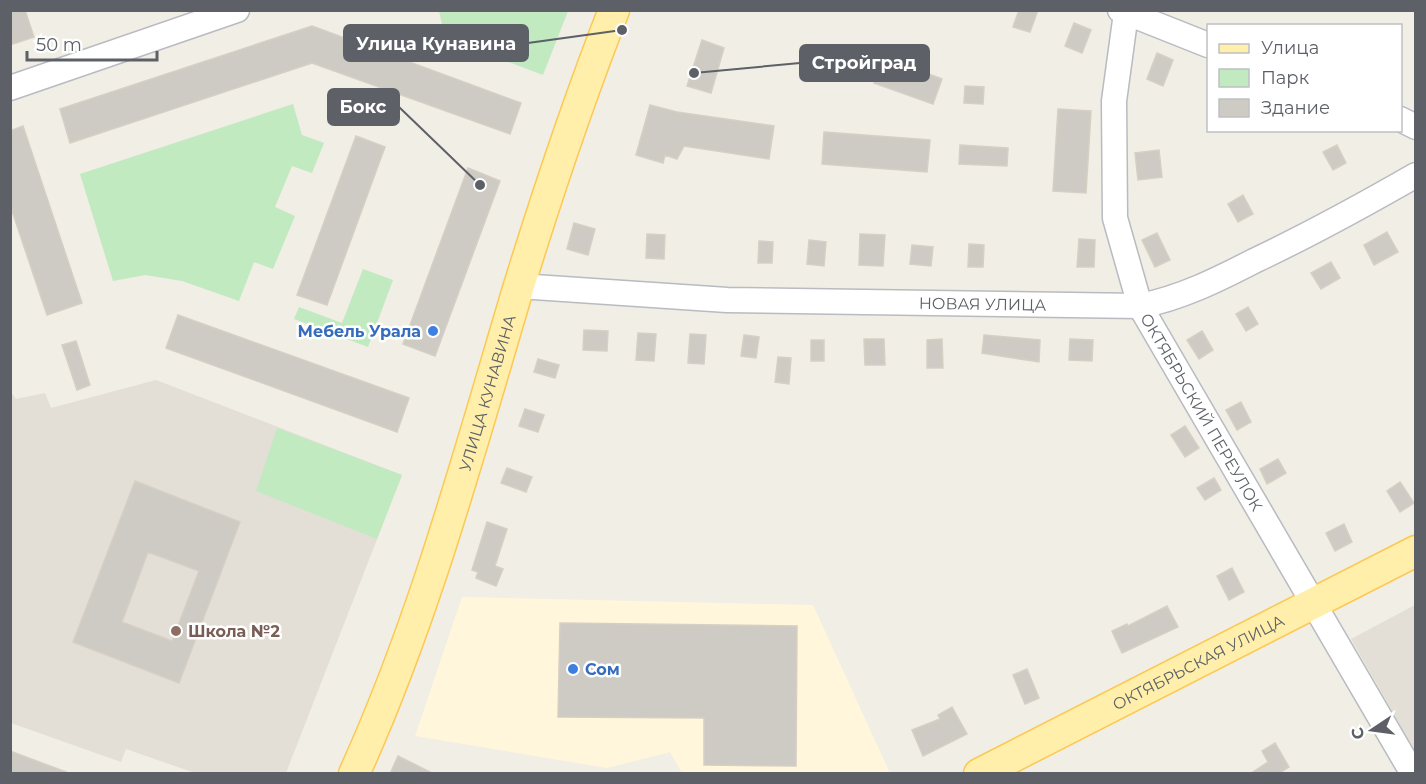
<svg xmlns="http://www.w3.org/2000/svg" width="1426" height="784" font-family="Montserrat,sans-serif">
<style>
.commercial{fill:#fff6db}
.education{fill:#e3dfd6}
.green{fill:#c1eac0}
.building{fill:#cecac4;stroke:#d6cfc3;stroke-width:1.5;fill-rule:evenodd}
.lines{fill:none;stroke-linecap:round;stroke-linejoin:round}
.minor-casing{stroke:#b8bbc0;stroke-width:27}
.major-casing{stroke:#fdc851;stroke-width:33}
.minor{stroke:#fff;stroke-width:24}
.major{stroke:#ffefab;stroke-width:30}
.shop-dot{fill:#3f7fe0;stroke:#fff;stroke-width:2}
.education-dot{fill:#8d6e63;stroke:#fff;stroke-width:2}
.labels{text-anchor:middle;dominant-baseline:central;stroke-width:5;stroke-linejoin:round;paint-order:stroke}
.street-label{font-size:16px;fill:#5d6167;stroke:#fff}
.shop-label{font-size:16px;font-weight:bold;fill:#366cbe;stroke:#fff;text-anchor:end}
.education-label{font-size:16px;font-weight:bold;fill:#785e54;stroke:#fff;text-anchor:start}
.leader{fill:none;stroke:#5d6167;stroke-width:2}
.callout-dot{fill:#5d6167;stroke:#fff;stroke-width:2}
.callout{fill:#5d6167;stroke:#5d6167;stroke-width:2}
.callout-label{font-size:18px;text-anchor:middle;font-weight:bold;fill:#fff}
</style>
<rect width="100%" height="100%" fill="#f0eee5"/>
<path class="commercial" d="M462,597L813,605L890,773H682L670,752L607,768L415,736Z"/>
<path class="education" d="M156,380L402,475L286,773H195L126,749L121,762L11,723L10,391L16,399L45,393L51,408Z
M1415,605V751L1351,639Z"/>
<path class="green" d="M439,11V10L568,11L543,75L445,38Z
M293,104L302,135L324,143L312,173L292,166L275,207L295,216L273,269L254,262L239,301L182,281L145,275L113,281L80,174Z
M363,269L393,280L368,347L294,319L299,307L342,323Z
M277,428L402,475L377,539L256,491Z"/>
<path class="building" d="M10,10H25L34,37L10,45Z
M1019,10H1038L1030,32L1013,27Z
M1074,23L1091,30L1082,53L1065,46Z
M312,26L521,103L510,134L312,63L70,143L60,109Z
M702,40L724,48L711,93L687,86Z
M1157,53L1173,60L1163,86L1147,79Z
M883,57L942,79L933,104L874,83Z
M965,86L984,87L983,104L964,103Z
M650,105L677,112L774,126L769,159L684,146L677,159L665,155L663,163L636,155Z
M1058,109L1091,111L1086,193L1053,191Z
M23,126L82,303L47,315L10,205V131Z
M824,132L930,140L927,172L822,164Z
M356,136L385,147L327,305L297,295Z
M960,145L1008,148L1007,166L959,164Z
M1337,145L1346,163L1333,170L1323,152Z
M1159,150L1162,177L1138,180L1135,153Z
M468,168L500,181L435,356L403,344Z
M1243,195L1253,214L1238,222L1228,204Z
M574,223L595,229L588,255L567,249Z
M1387,232L1398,252L1374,265L1364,245Z
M1157,233L1170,260L1155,267L1142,240Z
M647,234L665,235L664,259L646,258Z
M860,234L885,235L883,266L859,265Z
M1079,239L1095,240L1094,267H1077Z
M809,240L826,242L824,266L807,264Z
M759,241L773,242L772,263H758Z
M969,244L984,245L983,267H968Z
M912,245L933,247L931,266L910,264Z
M1331,262L1340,278L1321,289L1311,273Z
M1248,307L1258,324L1246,331L1236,314Z
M178,315L409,398L397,432L166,348Z
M584,330L608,331L607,351L583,350Z
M1202,331L1213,350L1199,359L1187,340Z
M638,333L656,334L654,361L636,360Z
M690,334L706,335L704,364L688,363Z
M744,335L759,337L756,358L741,356Z
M984,335L1040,340L1039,362L982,353Z
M864,339H884L885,365H865Z
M942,339L943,368H927V340Z
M1070,339L1093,340L1092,361L1069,360Z
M811,340H824V361H811Z
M76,341L90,385L77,390L62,345Z
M778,357L791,358L789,384L775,382Z
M538,359L559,365L555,378L534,372Z
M1241,402L1251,422L1237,430L1226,410Z
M525,409L544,415L538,432L519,426Z
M1185,426L1199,448L1185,457L1171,435Z
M1278,459L1286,473L1267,484L1260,469Z
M507,468L532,477L526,492L501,483Z
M1214,478L1221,490L1205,500L1197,488Z
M135,481L240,522L179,683L73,642ZM148,552L199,571L172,641L122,622Z
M1400,482L1414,503L1400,512L1387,491Z
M487,522L507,529L495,566L503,569L496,586L476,578L478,572L472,570Z
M1344,524L1352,542L1335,551L1326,533Z
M1232,568L1244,592L1229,600L1217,576Z
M1167,606L1178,627L1122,653L1112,631L1127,624L1128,626Z
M560,623L797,626L796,766L704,765V718L558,717Z
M1027,669L1039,698L1025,704L1013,675Z
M952,707L967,734L923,756L912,730L940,719L938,715Z
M1275,743L1289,767L1278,774H1250L1268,762L1262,751Z
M10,751L66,772L65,774H10Z
M398,756L434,774H390Z"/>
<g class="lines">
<g class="minor-casing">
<g id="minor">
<path d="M1120,10L1208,45"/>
<path id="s1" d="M1126,13L1114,101L1115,218L1140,306L1413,774"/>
<path d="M10,88L237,10"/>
<path d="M1400,119L1416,127"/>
<path id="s2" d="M519,286L727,300L1140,306C1181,298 1217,280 1254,261C1309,235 1362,206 1416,175"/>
</g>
</g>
<g class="major-casing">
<g id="major">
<path id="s3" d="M354,774C425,618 469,453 518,289C547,195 578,102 614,10"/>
<path id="s4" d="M979,774L1416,551"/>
</g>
</g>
<use href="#minor" class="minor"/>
<use href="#major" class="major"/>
</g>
<g class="shop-dot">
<circle cx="433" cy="331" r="6"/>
<circle cx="573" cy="669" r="6"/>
</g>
<circle class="education-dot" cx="176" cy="631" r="6"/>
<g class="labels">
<g class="street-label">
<text stroke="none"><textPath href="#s2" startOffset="464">НОВАЯ УЛИЦА</textPath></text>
<text stroke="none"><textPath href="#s3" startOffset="404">УЛИЦА КУНАВИНА</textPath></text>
<text stroke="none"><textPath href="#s1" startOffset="420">ОКТЯБРЬСКИЙ ПЕРЕУЛОК</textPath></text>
<text stroke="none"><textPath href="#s4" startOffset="246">ОКТЯБРЬСКАЯ УЛИЦА</textPath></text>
</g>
<g class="shop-label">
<text x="421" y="331">Мебель Урала</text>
<text x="585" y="669" text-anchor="start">Сом</text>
</g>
<g class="education-label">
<text x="188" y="631">Школа №2</text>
</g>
</g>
<path class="leader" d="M622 30L528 43M694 73L800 63M480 185L399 107"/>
<g class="callout-dot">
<circle cx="622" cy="30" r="6"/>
<circle cx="694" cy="73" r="6"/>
<circle cx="480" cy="185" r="6"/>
</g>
<g class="callout">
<rect x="344" y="25" width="184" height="36" rx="6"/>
<rect x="800" y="45" width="129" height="36" rx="6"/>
<rect x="328" y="89" width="71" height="36" rx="6"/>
</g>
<g class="callout-label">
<text x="436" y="50">Улица Кунавина</text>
<text x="864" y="69">Стройград</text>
<text x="363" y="113">Бокс</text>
</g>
<rect width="1426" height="784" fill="none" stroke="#5d6167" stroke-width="24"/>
<rect x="1207" y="24" width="195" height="108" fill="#ffffff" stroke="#bec0c2" stroke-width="1.5"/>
<rect x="1219" y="44" width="30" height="9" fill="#ffefab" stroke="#bec0c2" stroke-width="1.5"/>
<text x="1261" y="54" font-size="18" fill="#5d6167">Улица</text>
<rect x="1219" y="69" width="30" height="18" fill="#c1eac0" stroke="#bec0c2" stroke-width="1.5"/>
<text x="1261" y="84" font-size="18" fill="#5d6167">Парк</text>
<rect x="1219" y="99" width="30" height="18" fill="#cecac4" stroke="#bec0c2" stroke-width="1.5"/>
<text x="1261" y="114" font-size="18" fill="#5d6167">Здание</text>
<g transform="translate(1372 730) rotate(257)" stroke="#ffffff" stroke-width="4.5" paint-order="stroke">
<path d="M0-4.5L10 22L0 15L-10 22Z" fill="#5d6167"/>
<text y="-9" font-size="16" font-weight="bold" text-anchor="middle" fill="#5d6167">С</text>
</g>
<path d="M27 51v9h130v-9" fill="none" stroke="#5d6167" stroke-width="3"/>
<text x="36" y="51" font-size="18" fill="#5d6167" stroke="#ffffff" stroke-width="4.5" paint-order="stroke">50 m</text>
</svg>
